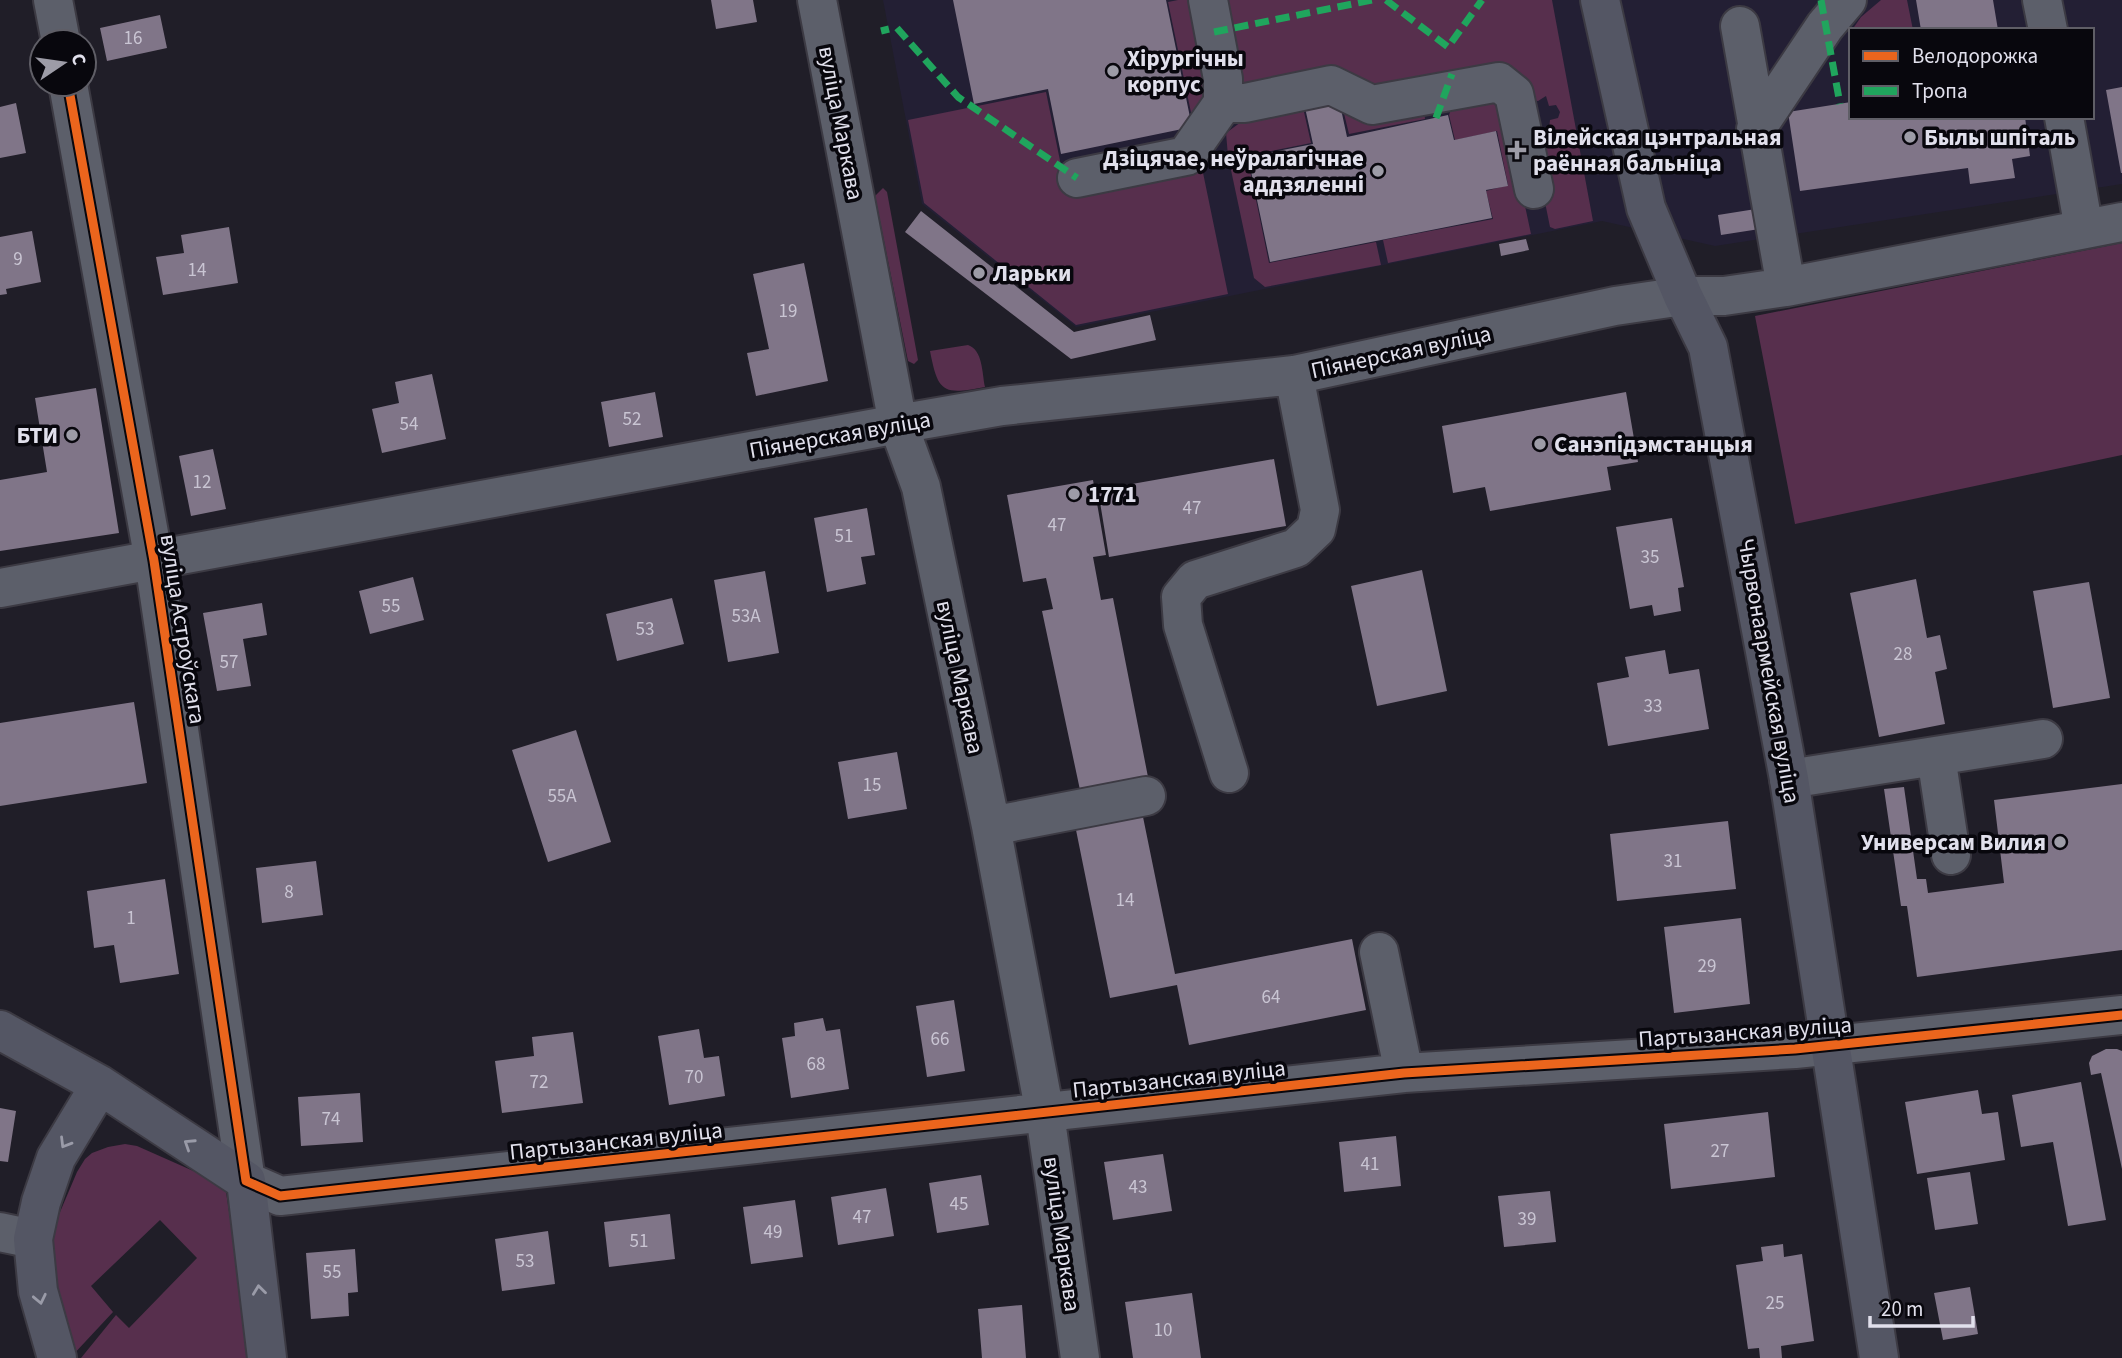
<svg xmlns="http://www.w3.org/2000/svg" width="2122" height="1358" font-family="'Source Sans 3',sans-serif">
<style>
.built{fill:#231f34;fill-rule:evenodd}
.green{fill:#572f4d}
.building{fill:#807588}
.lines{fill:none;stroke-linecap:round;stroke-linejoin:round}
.minor-casing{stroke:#3c3a43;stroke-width:42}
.major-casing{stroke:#3c3a43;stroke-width:42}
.minor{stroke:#5c5f6a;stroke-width:38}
.major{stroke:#545664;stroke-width:38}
.quiet{stroke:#20a55d;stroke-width:7;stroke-dasharray:14 7;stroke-linecap:butt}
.cycleway-casing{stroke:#08070d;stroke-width:13}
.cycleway{stroke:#eb651d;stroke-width:9}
.oneway{stroke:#9a9ba8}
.poi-dot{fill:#9d9ca7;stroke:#08070d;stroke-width:2.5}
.labels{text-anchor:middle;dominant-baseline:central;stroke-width:7;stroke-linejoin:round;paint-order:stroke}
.number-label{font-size:19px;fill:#c9c5d3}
.poi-label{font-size:23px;font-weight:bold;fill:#e1e0ec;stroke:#08070d;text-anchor:start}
.street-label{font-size:23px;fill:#e1e0ec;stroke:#08070d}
</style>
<rect width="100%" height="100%" fill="#201e28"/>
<path class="built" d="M883,0H2122V184L1715,246L1602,221L1076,327L922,204ZM1851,30H2092V117H1851Z"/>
<path class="green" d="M1178,0H1194L1212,91L1194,127L1168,2Z
M1217,0H1552L1593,221L1555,229L1550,227L1532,138L1549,129L1550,120L1558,118L1560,112L1556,105L1549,106L1546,96L1538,101L1378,88L1244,86L1237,82Z
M1881,0H1907L1913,30H1852L1861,17Z
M1046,92L1066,190L1201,163L1228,294L1076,325L924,203L908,120Z
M1454,100L1503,103L1531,234L1388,263L1383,240L1493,219L1486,191L1508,185L1497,131L1455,140L1449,115Z
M1341,101L1424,111L1425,119L1349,134Z
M1302,103L1311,143L1247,156L1269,263L1376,242L1381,265L1265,287L1254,278L1228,156L1226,133L1252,114Z
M883,188L887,192L918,360L914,364L908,361L875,196Z
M2122,243V455L1795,524L1755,316Z
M968,345C983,350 982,373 985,387C943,395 938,393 930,351Z
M125,1144L137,1146L225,1185L237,1265L258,1358H81L116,1315L129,1328L197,1258L160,1220L91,1286L113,1312L71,1357L46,1245L77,1172L85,1159L92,1153L108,1147Z"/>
<path class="building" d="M711,0H753L757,22L716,29Z
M953,0H1166L1192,127L1061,154L1048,89L974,104Z
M1916,0H1993L1998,30H1921Z
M160,15L167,48L107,61L100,28Z
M2122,87V173H2121L2106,90Z
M1338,95L1347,137L1448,115L1454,140L1496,131L1508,186L1486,190L1492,218L1270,262L1248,157L1313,144L1304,103Z
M1851,102V117H2025L2030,156L2012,159L2015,178L1970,184L1968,168L1800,191L1788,112Z
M16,103L26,153L0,158V107Z
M1762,208L1766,228L1721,235L1718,215Z
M921,211L1074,332L1150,315L1156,340L1071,359L905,232Z
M229,227L238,283L163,295L156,257L184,253L181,235Z
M32,231L41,282L6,289L7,294L0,295V237Z
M1526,239L1529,250L1501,256L1499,244Z
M804,263L828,381L756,396L747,353L769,349L753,274Z
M432,374L446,439L382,453L372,409L399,403L395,382Z
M96,388L119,533L0,551V480L47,472L35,398Z
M655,392L663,437L609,447L601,402Z
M1626,392L1638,462L1607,467L1611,490L1490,511L1485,487L1453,493L1442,426Z
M213,449L226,509L191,516L179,456Z
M1274,459L1286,526L1109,557L1098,490Z
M1093,480L1106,555L1093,557L1101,600L1113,598L1148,777L1080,790L1042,611L1053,609L1046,578L1023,582L1007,495Z
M867,508L875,555L861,557L866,584L827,592L814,518Z
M1672,518L1684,587L1678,588L1681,611L1654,616L1652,605L1630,609L1616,527Z
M1422,570L1447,691L1377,706L1351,586Z
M765,571L779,653L728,662L714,580Z
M413,577L424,620L370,634L359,591Z
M1916,579L1927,638L1940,635L1947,669L1935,672L1945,724L1879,737L1850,593Z
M2089,582L2110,698L2053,708L2033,591Z
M672,598L684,644L617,661L606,614Z
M262,603L267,635L243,639L251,686L217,691L203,613Z
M1665,650L1669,674L1699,669L1709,729L1608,746L1597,683L1629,677L1625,657Z
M134,702L147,783L0,806V723Z
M576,730L611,842L548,862L512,750Z
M897,752L907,809L848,819L838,762Z
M2122,784V950L1917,977L1907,906H1901L1884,789L1904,787L1917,879H1926L1928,893L2004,883L1994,800Z
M1142,812L1175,974L1352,939L1366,1010L1189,1045L1177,985L1110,998L1075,825Z
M1728,821L1736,889L1617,901L1610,834Z
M316,861L323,915L262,923L256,868Z
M165,879L179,974L120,983L114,945L94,948L87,891Z
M1741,918L1750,1004L1674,1013L1664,927Z
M954,1000L965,1071L927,1077L916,1006Z
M823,1018L826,1031L840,1029L849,1089L791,1098L782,1038L795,1036L794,1023Z
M699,1029L704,1058L719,1056L725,1096L669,1105L658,1036Z
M573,1032L583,1103L502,1113L495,1061L534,1056L532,1037Z
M2106,1049H2117L2122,1051V1169L2101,1073L2091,1075L2089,1063L2092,1056Z
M2081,1082L2106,1220L2068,1226L2053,1142L2021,1147L2012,1095Z
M1978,1090L1982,1114L1998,1112L2005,1160L1917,1174L1905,1102Z
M360,1093L363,1142L301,1146L298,1097Z
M0,1108L16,1111L8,1162L0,1161Z
M1768,1112L1775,1177L1671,1189L1664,1124Z
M1396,1136L1401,1186L1344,1192L1339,1142Z
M1163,1154L1172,1211L1113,1220L1104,1162Z
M1970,1172L1978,1224L1935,1230L1927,1178Z
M981,1175L989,1225L937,1233L929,1183Z
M886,1188L894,1236L838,1245L831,1197Z
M1550,1191L1556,1242L1504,1247L1498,1196Z
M795,1200L803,1257L751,1264L743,1207Z
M670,1214L675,1259L609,1267L604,1222Z
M548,1231L555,1284L502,1291L495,1239Z
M1783,1244L1784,1257L1802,1254L1814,1341L1781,1346L1782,1358H1760L1759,1348L1748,1349L1736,1265L1763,1261L1761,1247Z
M355,1249L358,1292L348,1293L349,1316L311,1319L306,1253Z
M1970,1287L1978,1334L1943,1340L1934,1293Z
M1192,1293L1201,1358H1133L1125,1302Z
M1022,1305L1026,1358H982L978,1309Z"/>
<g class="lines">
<g class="minor-casing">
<path id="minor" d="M53,0L61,42
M817,0L898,424L921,487L991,826L1045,1114L1080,1358
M2042,0L2048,30
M1740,26L1786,287
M68,84L154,561L246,1181L280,1196L1404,1073L1795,1049L2122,1015
M1223,103H1245L1331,85L1372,105L1499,82L1514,94L1534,189
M2064,117L2084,229
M1756,129L1825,26L1847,0
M1077,178L1186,156L1223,103V79L1208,0
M0,588L898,424L1002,406L1294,375L1615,306L1683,296H1724L1786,287L2122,222
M1936,756L1951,855
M1229,773L1183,625L1181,597L1195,580L1296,548L1316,529L1320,510L1294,375
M1789,779L2043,739
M991,826L1146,796
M1379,952L1404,1073
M0,1232L33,1239"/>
</g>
<g class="major-casing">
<path id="major" d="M1600,0L1646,208L1683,296L1708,347L1789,779L1879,1358
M0,1030L100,1085L246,1181L267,1358
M57,1358L38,1291L33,1239L41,1202L56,1158L100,1085"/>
</g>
<use href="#minor" class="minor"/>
<use href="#major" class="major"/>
<path class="quiet" d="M1386,0L1448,47L1482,0
M1821,0L1840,104
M897,28L958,97L1077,178
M881,31L889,29
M1214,32L1372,0
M1436,118L1452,74"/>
<g class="cycleway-casing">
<path id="cycleway" d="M68,84L154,561L246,1181L280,1196L1404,1073L1795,1049L2122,1015"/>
</g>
<use href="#cycleway" class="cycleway"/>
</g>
<defs><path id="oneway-chevron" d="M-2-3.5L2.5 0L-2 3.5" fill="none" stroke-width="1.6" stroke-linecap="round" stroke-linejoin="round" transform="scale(1.75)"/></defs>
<g class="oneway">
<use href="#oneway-chevron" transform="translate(65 1143) rotate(121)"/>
<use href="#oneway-chevron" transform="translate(189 1144) rotate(-147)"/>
<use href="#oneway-chevron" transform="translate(259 1290) rotate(-97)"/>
<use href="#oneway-chevron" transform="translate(40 1299) rotate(78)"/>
</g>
<g class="poi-dot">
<circle cx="1113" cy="71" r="7"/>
<circle cx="1910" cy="137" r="7"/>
<path d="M1513.5 139.5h7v7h7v7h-7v7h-7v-7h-7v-7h7z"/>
<circle cx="1378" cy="171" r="7"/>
<circle cx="979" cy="273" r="7"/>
<circle cx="72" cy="435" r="7"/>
<circle cx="1540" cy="444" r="7"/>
<circle cx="1074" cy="494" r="7"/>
<circle cx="2060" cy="842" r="7"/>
</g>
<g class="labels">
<g class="number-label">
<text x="133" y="38">16</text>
<text x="18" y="259">9</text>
<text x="197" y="270">14</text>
<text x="788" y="311">19</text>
<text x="632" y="419">52</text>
<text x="409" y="424">54</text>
<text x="202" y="482">12</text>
<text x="1192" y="508">47</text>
<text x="1057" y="525">47</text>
<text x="844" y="536">51</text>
<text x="1650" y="557">35</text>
<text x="391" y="606">55</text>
<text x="746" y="616">53А</text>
<text x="645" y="629">53</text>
<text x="1903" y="654">28</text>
<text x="229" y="662">57</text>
<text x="1653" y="706">33</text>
<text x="872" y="785">15</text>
<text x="562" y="796">55А</text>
<text x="1673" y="861">31</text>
<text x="289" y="892">8</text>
<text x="1125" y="900">14</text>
<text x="131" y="918">1</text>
<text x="1707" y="966">29</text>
<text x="1271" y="997">64</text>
<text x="940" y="1039">66</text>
<text x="816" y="1064">68</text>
<text x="694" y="1077">70</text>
<text x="539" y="1082">72</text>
<text x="331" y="1119">74</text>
<text x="1720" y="1151">27</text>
<text x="1370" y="1164">41</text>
<text x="1138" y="1187">43</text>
<text x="959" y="1204">45</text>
<text x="862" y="1217">47</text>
<text x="1527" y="1219">39</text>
<text x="773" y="1232">49</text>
<text x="639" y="1241">51</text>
<text x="525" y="1261">53</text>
<text x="332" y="1272">55</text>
<text x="1775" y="1303">25</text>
<text x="1163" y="1330">10</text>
</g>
<g class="poi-label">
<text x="1127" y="58">Хірургічны<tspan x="1127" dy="26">корпус</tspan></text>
<text x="1533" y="137">Вілейская цэнтральная<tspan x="1533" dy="26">раённая бальніца</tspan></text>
<text x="1924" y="137">Былы шпіталь</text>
<text x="1364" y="158" text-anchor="end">Дзіцячае, неўралагічнае<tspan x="1364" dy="26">аддзяленні</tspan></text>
<text x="993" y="273">Ларьки</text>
<text x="58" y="435" text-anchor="end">БТИ</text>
<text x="1554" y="444">Санэпідэмстанцыя</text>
<text x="1088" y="494">1771</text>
<text x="2046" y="842" text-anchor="end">Универсам Вилия</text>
</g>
<g class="street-label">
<text transform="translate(841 123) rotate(79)">вуліца Маркава</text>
<text transform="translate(1401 352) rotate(-12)">Піянерская вуліца</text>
<text transform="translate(840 435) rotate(-10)">Піянерская вуліца</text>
<text transform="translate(183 629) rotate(81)">вуліца Астроўскага</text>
<text transform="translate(1769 671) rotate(80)">Чырвонаармейская вуліца</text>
<text transform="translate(960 677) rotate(78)">вуліца Маркава</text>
<text transform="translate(1745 1032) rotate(-4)">Партызанская вуліца</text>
<text transform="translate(1179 1079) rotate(-6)">Партызанская вуліца</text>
<text transform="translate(616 1141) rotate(-6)">Партызанская вуліца</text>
<text transform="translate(1062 1234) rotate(82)">вуліца Маркава</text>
</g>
</g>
<rect x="1849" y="28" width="245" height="91" fill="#08070d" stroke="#5f5e66" stroke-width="2"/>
<rect x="1863" y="51" width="35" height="10" fill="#eb651d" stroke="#5f5e66" stroke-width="2"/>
<text x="1912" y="63" font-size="21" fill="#e1e0ec">Велодорожка</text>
<rect x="1863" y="86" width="35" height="10" fill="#20a55d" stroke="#5f5e66" stroke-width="2"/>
<text x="1912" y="98" font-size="21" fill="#e1e0ec">Тропа</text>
<g transform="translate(63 63) rotate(77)"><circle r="33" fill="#08070d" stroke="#5f5e66" stroke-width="2"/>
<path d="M0-5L12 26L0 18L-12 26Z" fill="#9d9ca7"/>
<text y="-10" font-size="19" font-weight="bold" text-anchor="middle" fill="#e1e0ec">С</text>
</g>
<path d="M1870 1316v10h103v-10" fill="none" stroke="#e1e0ec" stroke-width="3.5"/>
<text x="1881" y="1316" font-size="21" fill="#e1e0ec" stroke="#08070d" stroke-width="5" paint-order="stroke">20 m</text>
</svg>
